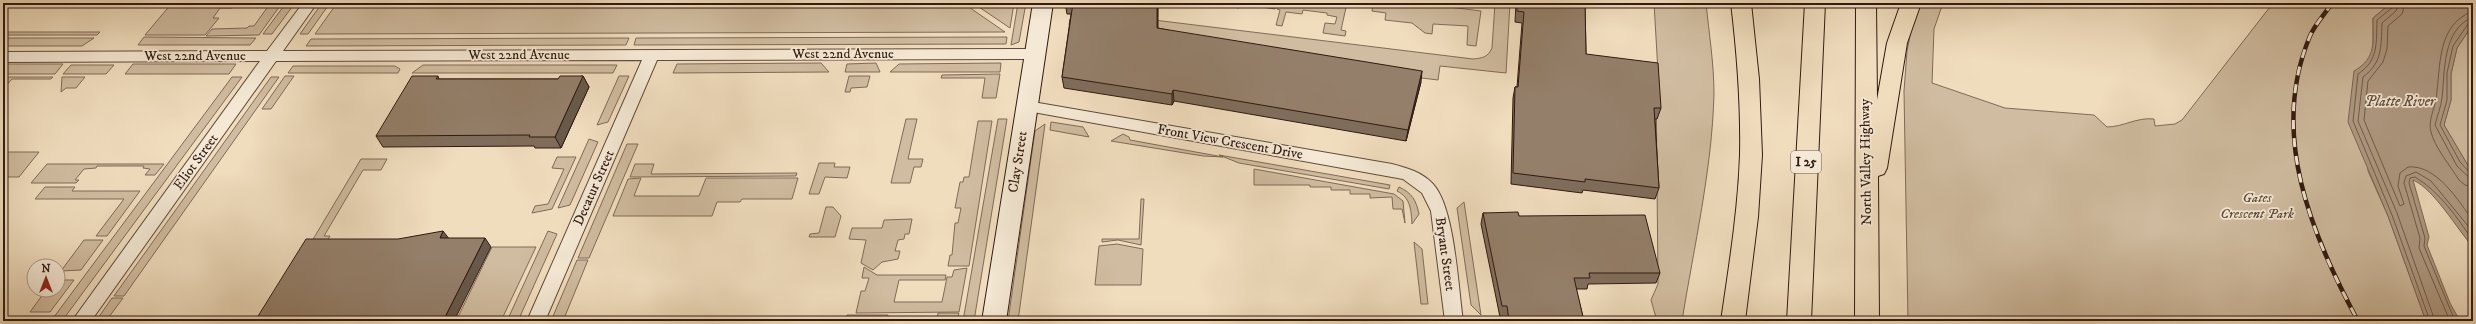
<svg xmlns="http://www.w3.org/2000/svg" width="2476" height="324" font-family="'IM FELL DW Pica',serif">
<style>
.green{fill:#d0bca0;stroke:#806a58}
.water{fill:#af9a83;stroke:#7d6655}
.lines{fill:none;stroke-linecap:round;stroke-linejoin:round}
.shore{stroke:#705a4a;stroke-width:1}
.street-casing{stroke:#614a3c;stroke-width:2}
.secondary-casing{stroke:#311910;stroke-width:2}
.highway-casing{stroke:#311910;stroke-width:2}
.street{fill:#f5e9d5;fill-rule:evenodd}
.secondary{fill:#f5e9d5;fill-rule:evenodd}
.highway{fill:#f0ddbe;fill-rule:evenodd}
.rail-casing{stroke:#311910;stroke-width:4.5}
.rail{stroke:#f5e9d5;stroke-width:3;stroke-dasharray:9;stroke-linecap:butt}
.wall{fill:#7f6d5b;stroke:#311910}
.shaded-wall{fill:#68594a;stroke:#311910}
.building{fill:#947f6a;stroke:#311910}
.labels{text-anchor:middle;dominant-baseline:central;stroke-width:3.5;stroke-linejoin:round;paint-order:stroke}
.shield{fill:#f5e9d5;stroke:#6c574b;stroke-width:1}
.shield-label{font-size:13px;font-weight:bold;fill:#311910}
.street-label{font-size:14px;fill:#311910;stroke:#f5e9d5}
.park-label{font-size:14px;font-style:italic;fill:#614a3b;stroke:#f5e9d5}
.water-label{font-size:15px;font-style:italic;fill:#634d3e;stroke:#f5e9d5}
</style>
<rect width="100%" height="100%" fill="#f0ddbe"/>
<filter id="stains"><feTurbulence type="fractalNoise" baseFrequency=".005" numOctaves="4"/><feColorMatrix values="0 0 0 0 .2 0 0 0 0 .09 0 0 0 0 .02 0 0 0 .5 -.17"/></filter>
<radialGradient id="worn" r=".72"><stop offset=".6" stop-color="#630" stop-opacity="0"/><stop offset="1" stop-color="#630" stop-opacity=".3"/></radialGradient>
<path class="green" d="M172,3H236L232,8H220L213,18H219L205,35H145Z
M267,3H282L259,35L206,36L212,29L247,28L249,26H254L269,5H265Z
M286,3H295L272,34H263Z
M322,3H330L308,34H300Z
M337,3H963L1005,32L315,34Z
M973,3H1014L1010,28Z
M1018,3H1026L1019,42L1011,45Z
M1228,3H1277L1275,9L1241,4L1239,8L1227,6Z
M1278,3H1347L1341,30L1346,31L1345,36L1323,33L1325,23L1335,24L1337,17L1327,15V13L1303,10L1302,14L1286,12L1282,26L1276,25L1280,10L1277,9Z
M1373,3H1419L1481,11L1476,46L1467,45L1468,26L1433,24L1432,34L1425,33L1412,23L1385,20L1386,13L1372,11Z
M1495,3H1510L1506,73L1440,66L1438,80L1381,73L1116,26L1069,25L1070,19L1154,20L1473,59C1483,58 1488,57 1492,48Z
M1654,3H1706C1709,33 1714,64 1714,94C1712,170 1694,246 1682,321H1657L1651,300L1658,284L1656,74L1658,72Z
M1908,3H1943L1934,29L1932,83L2005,108L2094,115L2107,127C2123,127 2137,117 2154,119L2155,126L2175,124L2182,120L2273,3H2391L2373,18V48L2367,64L2368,171L2388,216L2426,321H1908L1904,91L1907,51L1914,16Z
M2473,24V174L2444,125L2451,100V74L2457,48Z
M3,32H100L97,35H3Z
M144,37L256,38L250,45H138Z
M1007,37L1006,44L634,45L636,38Z
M3,38H94L82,46H3Z
M629,38L626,45L306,46L311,39Z
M821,63L829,72L673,73L677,64Z
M876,63L880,72H845L847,64Z
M1001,63L1000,72H890L899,64Z
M3,64H63L55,74H3Z
M133,64H236L229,74H125Z
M71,65H114L106,74H63Z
M423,65H617L613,73H412Z
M293,66H395L400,69L398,73H288Z
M1000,74L996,98H982L985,78H941L942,75Z
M285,76H294L271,109H262Z
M619,76H629L608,122L597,125Z
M849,76H870L867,87L851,88L850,92H845Z
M3,77H53L51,79H12L3,89Z
M62,77H85L76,88H66L61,92Z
M232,77H242L62,321H51Z
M271,77H279L124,296H114Z
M906,119H917L908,159H923L921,167H914L910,183H891Z
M998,119H1007L974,321H963Z
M978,121H992L969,266H948L950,255H952L955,223H958L961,208H955L960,182H963L964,177H969Z
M1051,122L1083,127L1089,137L1050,130Z
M1045,124L1018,321H1008L1035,131Z
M1123,134L1129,137L1130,140L1223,157L1203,156L1111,141Z
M589,139L598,142L570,205L558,208Z
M627,144H638L589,258H578Z
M3,152H39L19,177H3Z
M1219,155L1390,185L1389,189L1239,163Z
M557,157H576L552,209L532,213L535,206L548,204L564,169L552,168Z
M361,159H387L381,170H363L324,236H330L324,246H309Z
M819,163H835L834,167H850L847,178L825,177L819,194H809Z
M47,164H164L155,175H145L150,169L143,168L144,166H97L96,168L84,169L75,180H79L76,183H31Z
M635,164H654L651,174L797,173L796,176L630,177Z
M1254,169L1394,194L1403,201L1405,223L1402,209H1393L1392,197L1370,198V194H1350V190H1331V187H1310V185H1254Z
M641,178L634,196H699L706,178H798L792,199H742L740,202H717L712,216H613L628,179Z
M45,187H75L72,191H140L107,236H96L124,199H35Z
M1399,187C1412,193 1416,200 1419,214L1412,224C1411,210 1411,198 1397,191Z
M1141,199H1144L1141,245L1118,240L1102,242V239H1139Z
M1464,202L1481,315L1471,305L1457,208Z
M826,207H833L841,216L835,237H809L810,234L819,233Z
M912,219L909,234H905L904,239L898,240L895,251H900L898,259L882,262L873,270L861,263L866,240L849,239L852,228H882L884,220Z
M548,231L557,234L518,321H507Z
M84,240H103L81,270L61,271Z
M1414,242L1422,249L1428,304H1421Z
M1117,244L1143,249L1141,285H1095L1099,246Z
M492,247H536L501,321H456Z
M577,260H588L563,321H551Z
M864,267L877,275H946L945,280H899L894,302H942L947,277H952L954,270L967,268L959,312L856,313L861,291H865L869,278H862Z
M58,280H74L50,312H30L46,290H58Z
M112,298H123L106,321H96Z
M938,313H959L957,321H937Z
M847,315H888L886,321H845Z"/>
<path class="water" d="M2391,3H2473V24L2457,48L2451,74V100L2444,125L2473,174V247C2457,229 2434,189 2413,180L2429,237L2427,245L2450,303L2460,321H2426L2388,216L2348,122L2354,71C2377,58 2373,41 2373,18Z"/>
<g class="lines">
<path class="shore" d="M2394,3L2393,7L2377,20C2376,43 2379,60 2358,74L2353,121L2392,215L2430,321
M2399,3L2396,11L2382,23C2381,46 2383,62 2363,77L2358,121L2397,213L2435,321
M2405,3L2402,14L2388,26L2387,49L2383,62L2368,81L2364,120L2400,206L2404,204L2398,186L2400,173L2408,167C2436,164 2459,201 2473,221
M2473,11C2436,25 2441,66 2436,99C2434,110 2428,121 2431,132C2434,146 2451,167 2459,180L2465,185L2473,187
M2473,17C2442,29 2445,72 2442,98C2441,107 2437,116 2435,125L2457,166L2473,181
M2473,22L2468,24L2453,46L2447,73V100L2440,125L2460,162L2473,176
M2450,321L2419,248L2420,238L2404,183L2406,176L2416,172L2431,181L2473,232
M2455,321L2424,246L2425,238L2409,183L2410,178L2415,177C2440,192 2457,217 2473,241"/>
<g class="street-casing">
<path id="street" d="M303,3H317L283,51L1035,49L1042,54L1035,59L657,60L545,321H527L642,60L276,61L91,321H72L260,61L3,62V52L267,51Z
M1027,101L1392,164C1407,168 1422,172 1433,184C1455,208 1458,287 1463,321H1445L1431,211L1422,193L1403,179L1022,110L1019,106L1022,102Z"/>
</g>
<g class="secondary-casing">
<path id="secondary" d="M1033,3H1053L1006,321H982Z"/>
</g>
<g class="highway-casing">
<path id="highway" d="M1731,3H1751L1759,79L1762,155L1758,217L1745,321H1721C1729,266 1738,211 1740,155C1741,104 1737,53 1731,3Z
M1805,3H1825L1811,321H1787Z
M1856,3H1876L1877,100L1887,43L1901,3H1921L1907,43L1887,168L1884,174L1878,176L1879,321H1855Z"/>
</g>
<use href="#street" class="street"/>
<use href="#secondary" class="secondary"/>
<use href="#highway" class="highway"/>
<g class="rail-casing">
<path id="rail" d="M2332,3C2325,14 2315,24 2310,36C2269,133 2311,234 2358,321"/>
</g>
<use href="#rail" class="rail"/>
</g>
<path class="wall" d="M1065,3H1158V28L1421,82L1406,141L1174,101L1172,105L1064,88L1062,77L1071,14H1067Z
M1516,3H1585L1586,54L1661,108L1657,119H1655L1659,188L1655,199L1583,190L1582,193L1511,184L1513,98L1515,87H1517L1522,23L1515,22Z
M438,76L439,79H558L583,76L589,87L561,148H535L534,146L383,147L376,136Z
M1483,213L1519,216L1660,273L1656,283L1588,284L1587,289H1576L1584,321H1505L1504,317H1500L1481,224Z"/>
<path class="shaded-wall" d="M1157,3H1158L1157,39Z
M1422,71L1421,82L1406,141L1408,130Z
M583,76L589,87L561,148L555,137Z
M1173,90L1174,101L1172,105V94Z
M443,231L450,240L440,238Z
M485,238L491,247L454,321H443Z"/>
<path class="building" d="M1073,3H1157V28L1422,71L1408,130L1173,90L1172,94L1062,77Z
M1517,3H1585L1586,54L1658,63L1661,108H1654L1659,188L1585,179V182L1513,173L1515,87H1518L1524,12L1517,11Z
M412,76H438L436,79H558L560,76H583L555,137H529L530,135L376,136Z
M1518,212L1519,216L1645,215L1660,273H1589L1590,278H1574L1584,321H1509L1507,306H1502L1483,213Z
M443,231L440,238H485L443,321H255L306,239H398Z"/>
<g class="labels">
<rect class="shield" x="1791" y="151" width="30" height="22" rx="3"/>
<g class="shield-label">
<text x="1806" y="162">I 25</text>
</g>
<g class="street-label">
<text x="843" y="54">West 22nd Avenue</text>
<text x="519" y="55">West 22nd Avenue</text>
<text x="195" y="56">West 22nd Avenue</text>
<text transform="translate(1230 142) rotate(10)">Front View Crescent Drive</text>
<text transform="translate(196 162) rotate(-54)">Eliot Street</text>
<text transform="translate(1018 162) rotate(-81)">Clay Street</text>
<text transform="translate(1866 162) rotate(-91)">North Valley Highway</text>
<text transform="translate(594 188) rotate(-66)">Decatur Street</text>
<text transform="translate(1445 254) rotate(82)">Bryant Street</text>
</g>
<g class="park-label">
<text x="2257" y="198">Gates<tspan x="2257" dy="16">Crescent Park</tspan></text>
</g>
<g class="water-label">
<text x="2400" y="101">Platte River</text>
</g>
</g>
<rect width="2476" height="324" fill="none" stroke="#f0ddbe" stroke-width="16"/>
<rect x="4" y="4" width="2468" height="316" fill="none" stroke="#311910" stroke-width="2"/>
<rect x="8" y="8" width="2460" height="308" fill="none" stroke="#311910"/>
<g transform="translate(46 278)"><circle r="19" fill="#f5e9d5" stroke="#a79686"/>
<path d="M0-3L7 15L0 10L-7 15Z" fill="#8f2418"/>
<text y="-6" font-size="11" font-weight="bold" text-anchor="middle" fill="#311910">N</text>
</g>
<rect width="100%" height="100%" filter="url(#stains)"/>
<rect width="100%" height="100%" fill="url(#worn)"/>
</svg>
